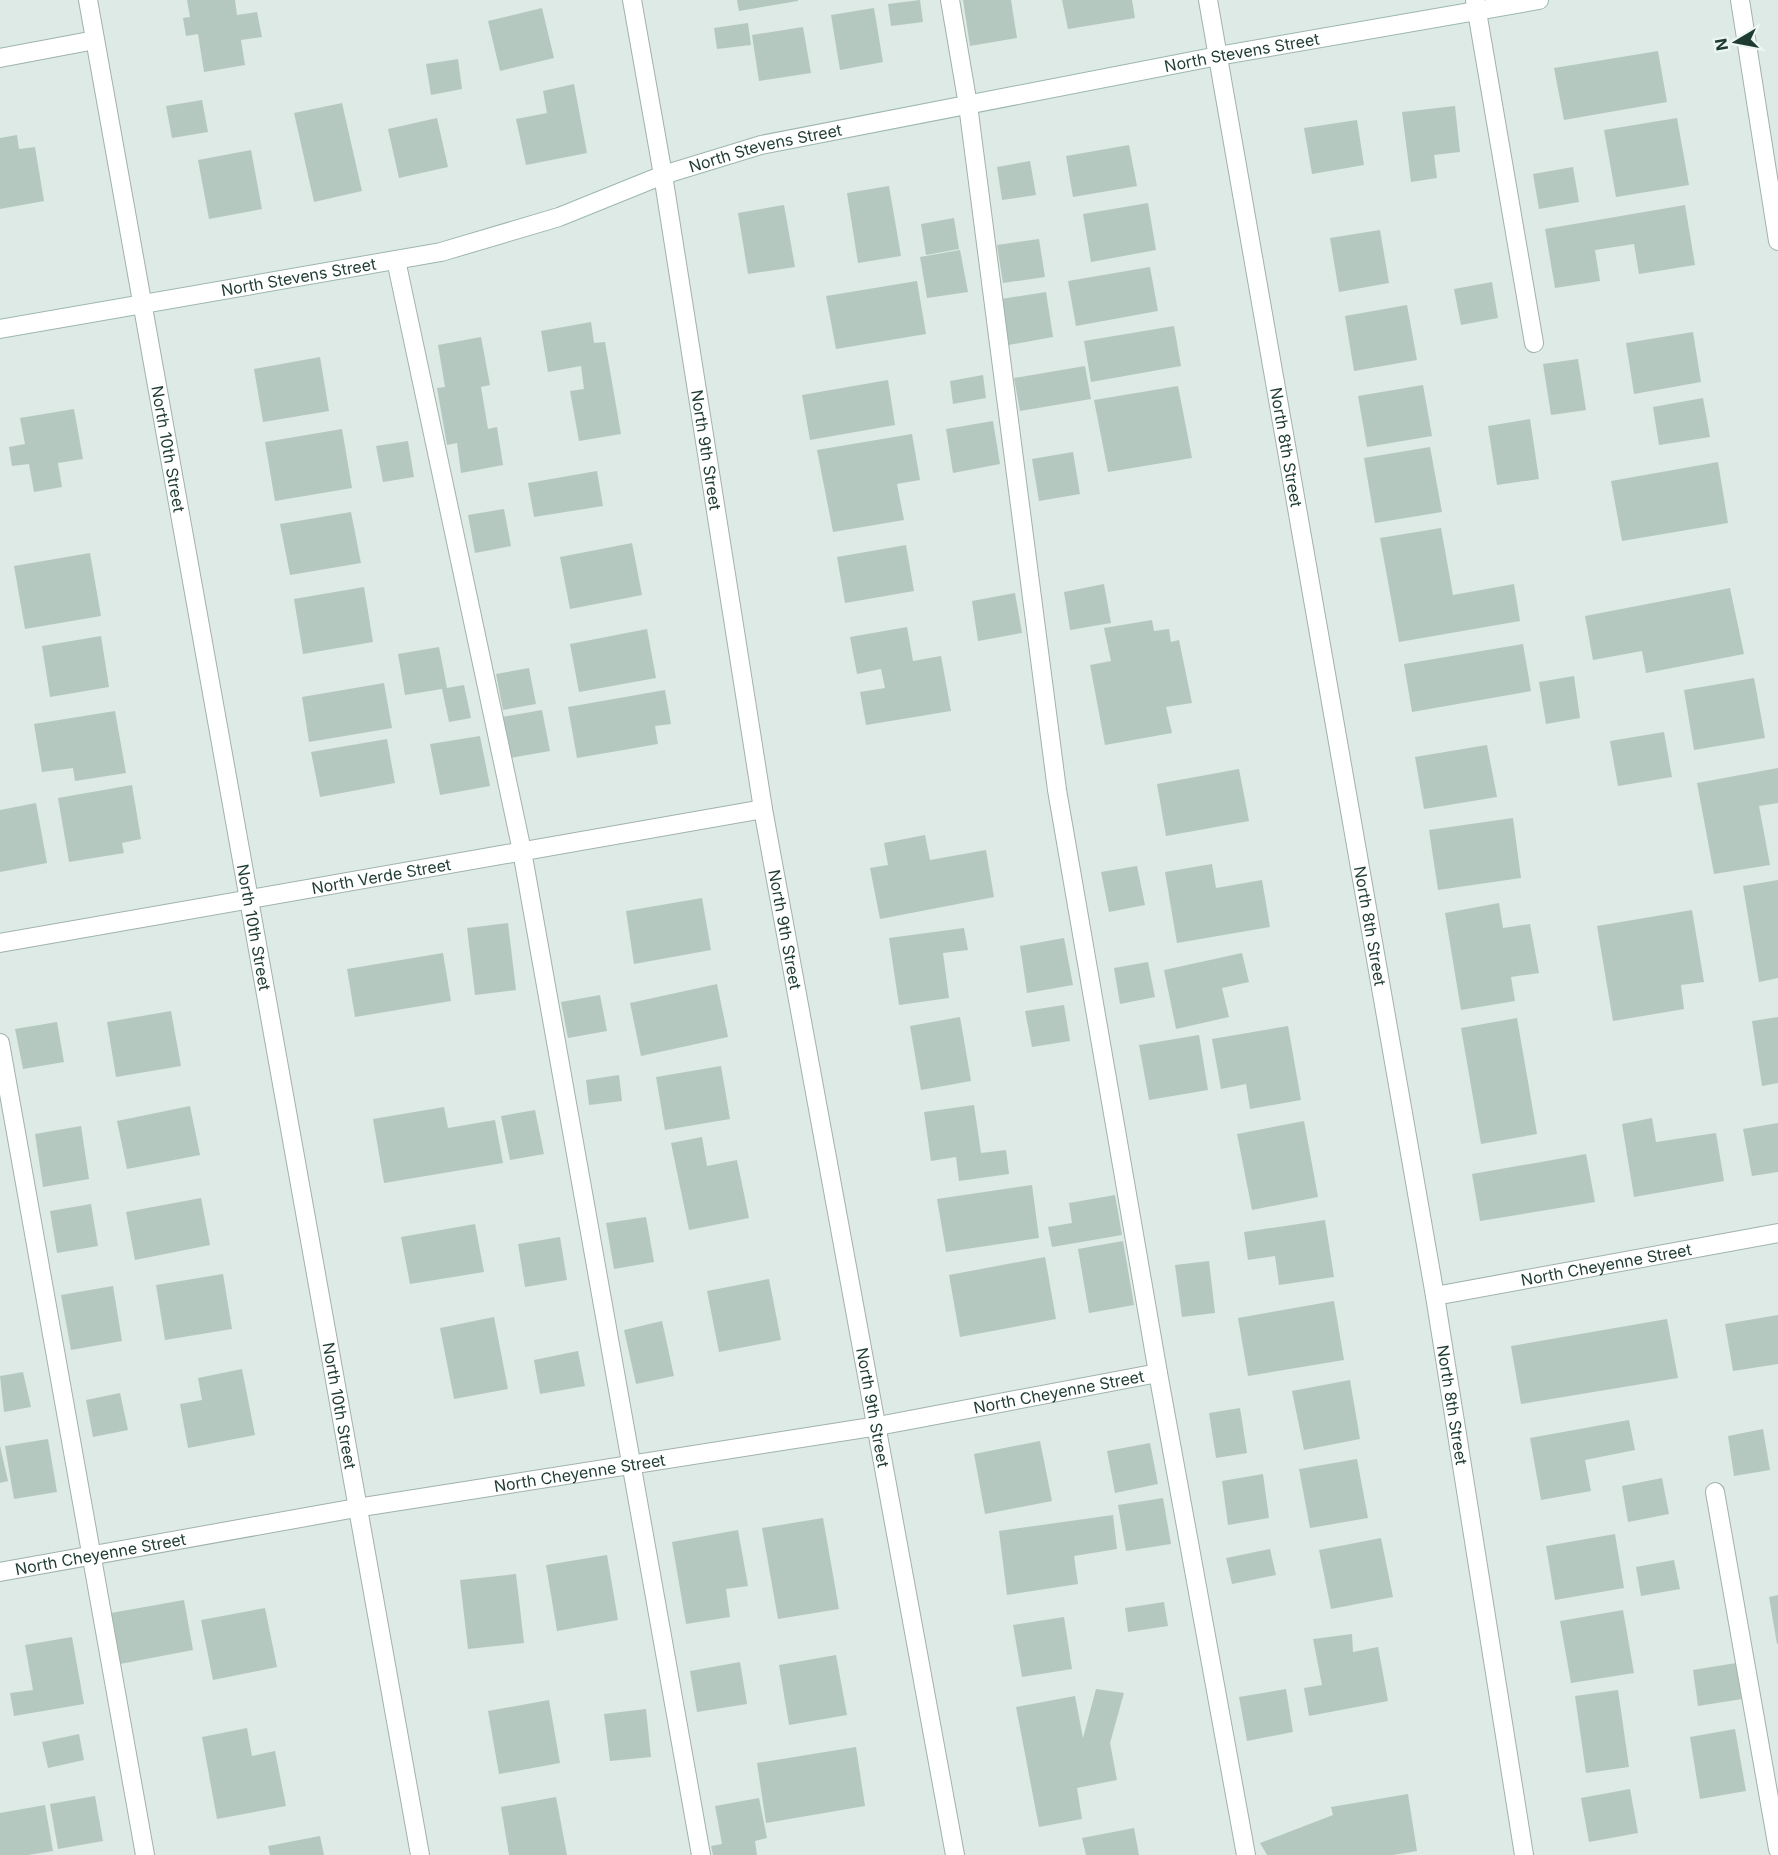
<svg xmlns="http://www.w3.org/2000/svg" width="1778" height="1855" font-family="Inter,sans-serif">
<style>
.building{fill:#b5c8c0}
.lines{fill:none;stroke-linecap:round;stroke-linejoin:round}
.lane-casing{stroke:#a0b2ac;stroke-width:20}
.street-casing{stroke:#a0b2ac;stroke-width:20}
.secondary-casing{stroke:#9cb7ad;stroke-width:20}
.lane{stroke:#fff;stroke-width:18}
.street{stroke:#fff;stroke-width:18}
.secondary{stroke:#fff;stroke-width:18}
.labels{text-anchor:middle;dominant-baseline:central;stroke-width:4.5;stroke-linejoin:round;paint-order:stroke}
.street-label{font-size:16px;fill:#1e3b33;stroke:#edf7f2}
</style>
<rect width="100%" height="100%" fill="#ddeae5"/>
<path class="building" d="M187,0H235L237,15L257,12L262,37L241,40L245,65L204,72L198,34L186,36L183,18L190,17Z
M737,0H798V1L739,11Z
M920,0L923,22L891,26L888,4Z
M963,0H1011L1017,38L970,46Z
M1062,0H1132L1135,18L1068,29Z
M542,8L554,58L500,71L488,21Z
M874,8L883,62L840,70L831,15Z
M748,23L751,45L717,49L714,28Z
M803,27L811,73L759,81L752,35Z
M1658,51L1667,102L1564,120L1554,68Z
M458,59L462,89L431,95L426,64Z
M574,84L587,153L526,165L516,119L547,113L543,91Z
M202,100L208,132L172,138L166,106Z
M342,103L362,191L314,202L294,113Z
M1455,106L1460,152L1434,155L1437,178L1411,182L1402,112Z
M437,118L448,167L399,178L388,129Z
M1677,118L1689,185L1616,197L1604,130Z
M1357,120L1364,165L1312,174L1304,128Z
M17,135L19,149L35,147L44,201L0,209V138Z
M1129,145L1137,186L1073,197L1066,156Z
M251,150L262,209L209,219L198,160Z
M1030,161L1036,195L1002,200L997,167Z
M1573,167L1579,202L1539,209L1533,174Z
M889,186L901,256L858,263L847,193Z
M1148,203L1156,250L1091,262L1083,214Z
M784,205L795,267L748,274L738,213Z
M1685,205L1695,265L1639,274L1634,244L1595,250L1600,281L1555,288L1545,229Z
M954,218L959,249L926,255L921,224Z
M1380,230L1389,283L1339,292L1330,238Z
M1039,239L1045,277L1003,283L997,245Z
M960,250L968,292L927,298L920,257Z
M1150,267L1158,311L1076,326L1068,281Z
M917,281L926,334L836,349L826,296Z
M1492,282L1498,318L1461,325L1454,289Z
M1046,292L1053,337L1009,345L1001,299Z
M1407,305L1417,360L1354,371L1345,316Z
M591,322L594,343L605,342L621,434L579,441L570,391L584,389L581,366L548,372L541,331Z
M1174,326L1181,366L1091,382L1084,341Z
M1693,332L1701,382L1634,394L1626,343Z
M481,337L490,385L481,387L488,429L497,427L503,465L461,473L457,443L447,445L437,388L445,387L438,345Z
M320,357L329,411L263,422L254,369Z
M1578,359L1586,410L1551,415L1543,364Z
M1085,366L1091,399L1020,411L1014,378Z
M983,375L986,398L953,404L950,381Z
M888,380L895,425L810,440L802,395Z
M1423,385L1432,436L1367,447L1358,396Z
M1178,386L1192,458L1108,472L1094,400Z
M1703,398L1710,437L1659,445L1653,407Z
M74,409L83,459L58,463L62,487L34,492L29,464L12,466L9,447L25,444L20,418Z
M1530,419L1539,479L1497,485L1488,426Z
M993,421L1000,464L953,473L946,429Z
M342,429L352,488L275,501L265,442Z
M912,434L920,480L897,484L904,520L833,532L817,450Z
M408,441L414,477L383,482L376,446Z
M1430,447L1442,512L1375,523L1364,458Z
M1073,452L1080,494L1039,501L1032,459Z
M1718,462L1728,523L1622,541L1611,481Z
M597,471L603,506L534,517L528,483Z
M504,509L511,546L475,553L468,515Z
M351,512L361,563L290,575L280,524Z
M1441,528L1453,595L1514,584L1520,621L1399,642L1380,538Z
M632,543L642,595L570,609L560,557Z
M906,545L914,591L845,603L837,557Z
M90,553L101,616L25,629L14,566Z
M1104,584L1111,623L1070,630L1064,592Z
M364,587L373,642L303,654L294,599Z
M1730,588L1744,654L1646,673L1642,651L1593,660L1585,616Z
M1015,593L1022,633L978,641L972,601Z
M1152,620L1154,631L1169,629L1171,642L1179,640L1192,703L1166,707L1172,733L1105,745L1090,665L1111,661L1104,628Z
M907,627L913,661L941,656L951,711L866,725L860,692L885,688L881,669L857,674L850,637Z
M647,629L656,678L579,692L570,644Z
M101,636L109,687L50,697L42,646Z
M1523,644L1531,691L1412,712L1404,664Z
M439,647L447,688L464,685L471,718L449,722L442,689L405,695L398,654Z
M529,668L536,704L503,710L496,674Z
M1574,676L1580,718L1546,724L1539,682Z
M1754,678L1765,738L1694,750L1684,690Z
M384,683L392,728L309,742L302,697Z
M665,690L671,724L655,726L658,744L577,758L568,707Z
M542,710L550,751L510,758L502,717Z
M115,711L126,773L75,781L73,768L42,772L34,724Z
M1664,732L1672,777L1618,786L1610,741Z
M480,736L490,786L440,795L430,744Z
M387,739L395,783L320,797L311,752Z
M1487,745L1497,797L1424,809L1415,757Z
M1778,768V803L1759,806L1770,865L1714,874L1697,783Z
M1239,769L1249,821L1166,836L1157,784Z
M132,785L141,839L122,843L124,853L69,862L58,798Z
M36,803L47,863L0,872V810Z
M1513,818L1521,878L1438,890L1429,830Z
M925,835L930,860L986,850L994,897L880,919L870,868L888,865L884,843Z
M1212,864L1216,888L1262,880L1270,927L1177,943L1165,872Z
M1137,866L1145,905L1109,912L1101,872Z
M1778,880V978L1759,982L1743,886Z
M702,898L711,950L634,964L626,911Z
M1499,903L1503,928L1530,924L1539,973L1511,977L1515,1001L1461,1010L1445,913Z
M1692,910L1704,982L1681,985L1684,1009L1613,1021L1597,926Z
M508,923L516,990L475,995L467,928Z
M964,928L968,950L943,953L949,998L899,1005L889,938Z
M1064,938L1073,985L1027,993L1020,946Z
M443,953L451,1001L355,1017L347,969Z
M1242,953L1249,982L1222,988L1229,1017L1176,1029L1164,970Z
M1148,962L1155,997L1120,1004L1114,968Z
M717,984L728,1037L641,1056L630,1003Z
M600,995L607,1031L568,1038L561,1002Z
M1064,1005L1070,1041L1032,1047L1025,1011Z
M171,1011L181,1066L116,1077L107,1022Z
M960,1017L971,1081L921,1090L910,1026Z
M1778,1017V1083L1762,1086L1752,1021Z
M1517,1018L1537,1134L1481,1144L1461,1028Z
M57,1022L64,1062L23,1069L15,1029Z
M1288,1026L1301,1100L1250,1109L1246,1084L1221,1089L1212,1039Z
M1199,1035L1208,1090L1149,1100L1139,1045Z
M721,1066L730,1119L665,1130L656,1077Z
M619,1075L622,1101L589,1105L586,1080Z
M974,1105L981,1153L1006,1150L1009,1174L959,1181L956,1157L931,1161L924,1112Z
M190,1106L200,1155L127,1169L117,1121Z
M444,1107L448,1128L495,1120L503,1163L384,1183L373,1119Z
M535,1110L544,1154L510,1160L501,1116Z
M1652,1118L1656,1142L1716,1133L1724,1181L1634,1197L1622,1124Z
M1304,1121L1318,1197L1252,1210L1237,1134Z
M1778,1123V1172L1752,1176L1743,1129Z
M81,1126L89,1179L43,1187L35,1134Z
M702,1137L707,1166L737,1160L749,1218L689,1230L671,1143Z
M1586,1154L1595,1202L1480,1221L1472,1174Z
M1032,1185L1039,1238L946,1252L937,1199Z
M1115,1195L1122,1235L1052,1247L1048,1227L1072,1223L1069,1203Z
M201,1198L210,1245L135,1260L126,1212Z
M91,1204L98,1246L57,1253L50,1211Z
M646,1217L654,1262L614,1269L606,1223Z
M1325,1220L1334,1277L1279,1285L1275,1256L1248,1260L1244,1232Z
M475,1224L484,1272L410,1284L401,1237Z
M560,1237L567,1280L525,1287L518,1244Z
M1123,1241L1134,1305L1089,1313L1078,1249Z
M1045,1257L1056,1319L960,1337L949,1275Z
M1209,1261L1215,1313L1182,1317L1175,1265Z
M223,1274L232,1329L165,1340L156,1285Z
M769,1279L781,1340L719,1352L707,1291Z
M113,1286L122,1341L71,1350L61,1295Z
M1334,1301L1344,1360L1248,1376L1238,1318Z
M1778,1315V1364L1733,1371L1725,1324Z
M494,1317L508,1389L454,1399L440,1328Z
M1667,1319L1678,1378L1521,1404L1511,1346Z
M662,1321L674,1376L636,1384L624,1330Z
M578,1351L585,1386L540,1394L534,1360Z
M242,1369L255,1435L188,1448L180,1404L202,1400L198,1378Z
M23,1372L31,1407L4,1412L0,1376Z
M1350,1380L1360,1439L1304,1450L1292,1391Z
M120,1393L128,1430L93,1437L86,1400Z
M1240,1408L1247,1453L1216,1458L1209,1413Z
M1629,1420L1635,1450L1585,1460L1591,1491L1541,1500L1530,1438Z
M1763,1429L1770,1470L1734,1476L1728,1436Z
M48,1439L57,1492L14,1499L5,1446Z
M1040,1441L1052,1501L985,1514L974,1454Z
M1150,1443L1158,1484L1115,1493L1107,1451Z
M0,1446L8,1481L0,1483Z
M1357,1459L1368,1518L1310,1528L1299,1469Z
M1263,1474L1269,1518L1228,1525L1222,1481Z
M1662,1478L1669,1514L1628,1522L1622,1486Z
M1163,1498L1171,1544L1126,1551L1118,1505Z
M1113,1515L1117,1549L1074,1556L1078,1584L1007,1595L999,1531Z
M823,1518L839,1609L778,1619L762,1528Z
M738,1530L748,1586L726,1589L730,1617L686,1624L672,1542Z
M1615,1534L1624,1588L1555,1600L1546,1546Z
M1381,1538L1393,1597L1331,1609L1319,1550Z
M1270,1549L1276,1575L1232,1584L1226,1558Z
M607,1555L618,1620L557,1631L546,1565Z
M1674,1560L1680,1589L1641,1596L1636,1567Z
M516,1574L524,1643L468,1649L460,1580Z
M1778,1595V1644H1777L1769,1597Z
M184,1600L193,1650L120,1664L111,1613Z
M1164,1602L1168,1626L1128,1632L1125,1608Z
M265,1608L277,1667L213,1680L201,1620Z
M1623,1610L1634,1673L1571,1683L1560,1621Z
M1064,1617L1072,1669L1022,1677L1013,1625Z
M1352,1634L1353,1652L1378,1647L1388,1701L1309,1716L1304,1688L1322,1685L1313,1639Z
M72,1637L84,1704L14,1716L10,1693L33,1690L25,1645Z
M836,1655L847,1715L789,1725L779,1665Z
M740,1662L747,1704L697,1712L690,1671Z
M1736,1663L1742,1699L1698,1706L1693,1670Z
M1096,1689L1124,1693L1110,1743L1117,1780L1077,1788L1082,1819L1039,1827L1016,1707L1075,1696L1083,1738Z
M1286,1689L1293,1732L1247,1741L1239,1697Z
M1618,1690L1629,1767L1586,1773L1575,1696Z
M549,1700L560,1763L499,1774L488,1711Z
M646,1709L651,1757L610,1761L604,1714Z
M247,1728L252,1756L275,1751L286,1806L217,1819L202,1737Z
M1735,1729L1746,1791L1700,1799L1690,1737Z
M79,1734L84,1760L48,1768L42,1742Z
M856,1747L865,1806L766,1823L757,1763Z
M1630,1789L1638,1833L1589,1842L1581,1798Z
M1408,1794L1417,1851L1393,1855H1267L1260,1843L1333,1815L1331,1807Z
M95,1796L103,1841L58,1849L50,1804Z
M556,1797L567,1855H509L501,1807Z
M759,1798L767,1838L755,1841L757,1855H713L711,1846L722,1844L715,1806Z
M45,1805L53,1851L28,1855H0V1813Z
M1134,1828L1139,1855H1086L1082,1838Z
M320,1836L324,1855H270L268,1846Z"/>
<g class="lines">
<g class="lane-casing">
<path id="lane" d="M950,0L968,105L1057,790L1158,1373L1246,1855
M1475,0L1534,343
M0,58L95,40
M396,260L522,851L701,1855
M0,1043L145,1855
M1715,1492L1778,1849"/>
</g>
<g class="street-casing">
<g id="street">
<path id="s1" d="M88,0L420,1855"/>
<path id="s2" d="M632,0L663,175L763,809L955,1855"/>
<path id="s3" d="M1208,0L1435,1296L1524,1855"/>
<path d="M1740,0L1778,241"/>
<path id="s4" d="M0,943L763,809"/>
<path id="s5" d="M1435,1296L1778,1233"/>
<path id="s6" d="M0,1572L356,1508L878,1426L1158,1373"/>
</g>
</g>
<g class="secondary-casing">
<g id="secondary">
<path id="s7" d="M0,329L441,252L559,217L663,175L761,145L1218,56L1539,0"/>
</g>
</g>
<use href="#lane" class="lane"/>
<use href="#street" class="street"/>
<use href="#secondary" class="secondary"/>
</g>
<g class="labels">
<g class="street-label">
<text stroke="none"><textPath href="#s7" startOffset="1275">North Stevens Street</textPath></text>
<text stroke="none"><textPath href="#s7" startOffset="789">North Stevens Street</textPath></text>
<text stroke="none"><textPath href="#s7" startOffset="303">North Stevens Street</textPath></text>
<text stroke="none"><textPath href="#s3" startOffset="454">North 8th Street</textPath></text>
<text stroke="none"><textPath href="#s1" startOffset="456">North 10th Street</textPath></text>
<text stroke="none"><textPath href="#s2" startOffset="456">North 9th Street</textPath></text>
<text stroke="none"><textPath href="#s4" startOffset="387">North Verde Street</textPath></text>
<text stroke="none"><textPath href="#s1" startOffset="942">North 10th Street</textPath></text>
<text stroke="none"><textPath href="#s3" startOffset="940">North 8th Street</textPath></text>
<text stroke="none"><textPath href="#s2" startOffset="942">North 9th Street</textPath></text>
<text stroke="none"><textPath href="#s5" startOffset="174">North Cheyenne Street</textPath></text>
<text stroke="none"><textPath href="#s6" startOffset="1074">North Cheyenne Street</textPath></text>
<text stroke="none"><textPath href="#s1" startOffset="1428">North 10th Street</textPath></text>
<text stroke="none"><textPath href="#s3" startOffset="1426">North 8th Street</textPath></text>
<text stroke="none"><textPath href="#s2" startOffset="1428">North 9th Street</textPath></text>
<text stroke="none"><textPath href="#s6" startOffset="588">North Cheyenne Street</textPath></text>
<text stroke="none"><textPath href="#s6" startOffset="102">North Cheyenne Street</textPath></text>
</g>
</g>
<g transform="translate(1736 42) rotate(260)" stroke="#edf7f2" stroke-width="4.5" paint-order="stroke">
<path d="M0-4.5L10 22L0 15L-10 22Z" fill="#1e3b33"/>
<text y="-9" font-size="16" font-weight="bold" text-anchor="middle" fill="#1e3b33">N</text>
</g>
</svg>
